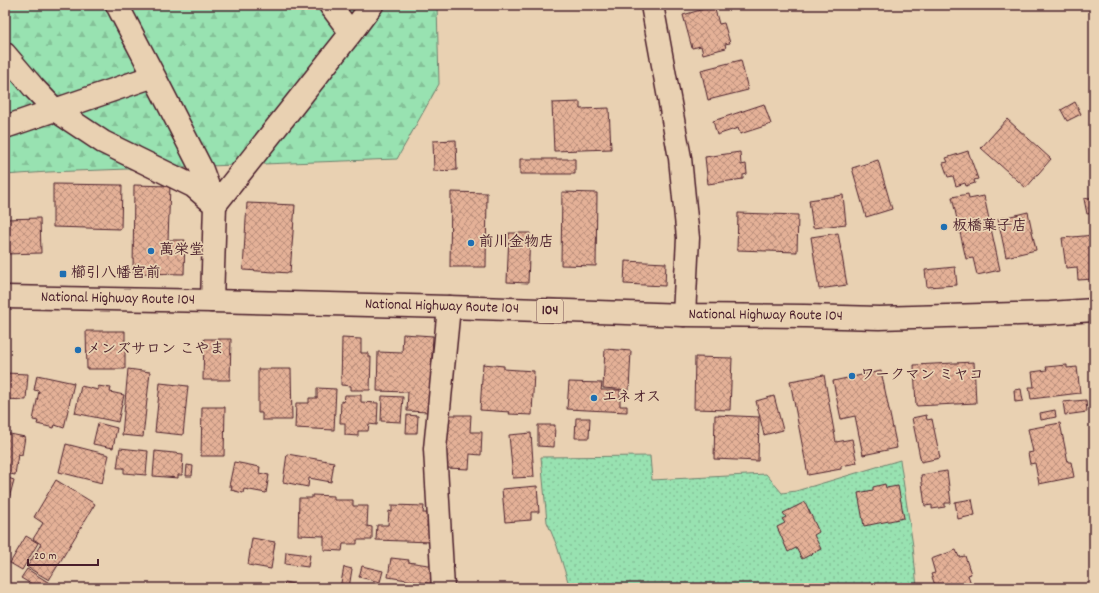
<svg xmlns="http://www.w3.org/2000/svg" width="1099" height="593" font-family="Dekko,'Klee One',sans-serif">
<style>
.grass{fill:url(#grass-dots);stroke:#71806e}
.forest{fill:url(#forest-firs);stroke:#71806e}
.building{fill:url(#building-cross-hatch);stroke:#4a1f2b}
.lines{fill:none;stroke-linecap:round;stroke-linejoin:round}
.minor-casing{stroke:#4a1f2b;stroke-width:25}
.highway-casing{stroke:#4a1f2b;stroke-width:25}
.minor{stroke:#e9d1b2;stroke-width:22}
.highway{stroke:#e9d1b2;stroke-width:22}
.poi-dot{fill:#1f6fb2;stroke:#e9d1b2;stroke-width:1.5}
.labels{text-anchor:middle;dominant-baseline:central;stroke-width:3.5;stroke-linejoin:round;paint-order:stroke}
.shield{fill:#e9d1b2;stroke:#7a5454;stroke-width:1}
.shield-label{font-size:14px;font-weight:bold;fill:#4a1f2b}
.poi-label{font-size:15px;font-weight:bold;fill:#4a1f2b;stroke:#e9d1b2;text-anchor:start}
.street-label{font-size:15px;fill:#4a1f2b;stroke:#e9d1b2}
</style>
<defs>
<pattern id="grass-dots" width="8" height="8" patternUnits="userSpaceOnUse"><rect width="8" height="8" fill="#98e2b1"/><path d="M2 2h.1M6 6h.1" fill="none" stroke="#84c198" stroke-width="1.8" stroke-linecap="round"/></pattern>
<pattern id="forest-firs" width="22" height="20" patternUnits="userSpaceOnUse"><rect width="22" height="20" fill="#98e2b1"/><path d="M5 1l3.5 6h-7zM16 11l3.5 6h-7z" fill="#84c198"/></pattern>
<pattern id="building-cross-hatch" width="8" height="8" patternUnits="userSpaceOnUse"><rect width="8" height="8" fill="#e4b197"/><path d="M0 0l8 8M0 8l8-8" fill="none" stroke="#bb8f7b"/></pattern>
</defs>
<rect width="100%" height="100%" fill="#e9d1b2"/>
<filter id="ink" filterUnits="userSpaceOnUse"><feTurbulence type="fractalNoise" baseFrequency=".025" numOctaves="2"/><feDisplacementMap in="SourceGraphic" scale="8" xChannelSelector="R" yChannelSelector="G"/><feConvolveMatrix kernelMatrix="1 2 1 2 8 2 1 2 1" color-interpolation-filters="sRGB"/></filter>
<g filter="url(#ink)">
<path class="grass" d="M650,456L652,480L766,474L782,493L796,491L900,460L913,546L917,588H570L557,546L547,522L541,457Z"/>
<path class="forest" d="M5,5H437L439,84L397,159L48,172L5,175Z"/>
<path class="building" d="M714,6L719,24L724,23L730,43L725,44L726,48L703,54L701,46L692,48L683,15Z
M741,60L748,90L708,100L701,70Z
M580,102V109L609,108L611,149L554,151L552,103Z
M1075,102L1081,114L1067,121L1061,110Z
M764,104L771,124L740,134L738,128L717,135L713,121Z
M1007,119L1051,159L1026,188L981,148Z
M456,140L457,170L434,171L433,141Z
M968,151L978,179L974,180L975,183L966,186L965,183L956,186L953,176L948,177L943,163L948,162L946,158Z
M740,152L741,165L746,164L747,174L743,175V179L708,184L705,157Z
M520,159H575V174H520Z
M878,160L892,209L866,217L852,168Z
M53,184L122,185L121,229L53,227Z
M134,185L170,186L168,240H185L184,274L133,273Z
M451,192L487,193L486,267H450Z
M562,192L597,193L596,266L561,265Z
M968,194L969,199L984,196L1000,270L977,275L973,258L966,259L952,197Z
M843,195L846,224L813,228L809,200Z
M1094,197V221L1093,213L1087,214L1084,199Z
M247,203L295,205L290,273L243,270Z
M1028,212L1036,250L1006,257L998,219Z
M738,213L798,215L797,252L737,250Z
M40,218L41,253L5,254V219Z
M509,233H530L528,283L507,282Z
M838,233L847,285L819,289L811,237Z
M1094,235V279L1078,280L1077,267L1066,268L1062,238Z
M625,261L666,263L665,286L624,284Z
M955,267L957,285L927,287L925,270Z
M86,331H125V369H87Z
M403,334L433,336L429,412L407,411L408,392L377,391L378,352L402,353Z
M342,338L361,339V353H368V357H371L370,390H351V386L341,385Z
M204,339H231L230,380H203Z
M605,349L631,351L629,390L603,388Z
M695,357L732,358L730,410L694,409Z
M974,362L976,403L916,406L914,365Z
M483,364L504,366V369L534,371L532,415L509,414L510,412L480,410Z
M1067,365V368L1077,367L1080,393L1031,399L1029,387H1034L1032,372L1047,370L1046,367Z
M128,369L150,372L143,437L122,435Z
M258,369H291L292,420H262V413H258Z
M881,371L897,448L863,455L855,416L841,419L833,381Z
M5,373L28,374L26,400L5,399Z
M37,375L74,383L64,428L55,425L54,428L37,424L38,421L33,420L39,391L34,390Z
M824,375L836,442L852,439L857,463L841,466V469L808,475L790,381Z
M569,382L602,383L601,390H620V406H627V412L567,409Z
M1094,382V396H1092L1090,383Z
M160,383L188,386L183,435L155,432Z
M81,386L98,390V386L111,388L110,392L124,395L118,422L75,413Z
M317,388L336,389L334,430L295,428L296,403H309V398H317Z
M1021,389L1023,401L1015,402L1014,390Z
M345,395H361V402L378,403L377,425L369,424L368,431H358V436L345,435V423H340L341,401L344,402Z
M382,396L403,397L401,422L381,421Z
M774,396L783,430L764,435L756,401Z
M1086,400L1087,412L1065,415L1063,402Z
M202,407H225L224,456H201Z
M1055,410L1056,417L1041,420L1040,413Z
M407,415L418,416L417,433H406Z
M447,415H471L470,432H482L481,455L470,454L469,469L446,468Z
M715,415L759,417L758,461L714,459Z
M926,415L927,420L932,419L940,458L921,462L912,418Z
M576,418H590L589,438H575Z
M98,423L117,428L113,448L93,444Z
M1060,423L1068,462H1071L1074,477L1039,484L1035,463L1030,464L1028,453L1033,452L1028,429Z
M538,425H555L554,447L538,446Z
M5,433L25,437L22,455L18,454L15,475L5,473Z
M531,433L534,477L513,478L509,435Z
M66,444L109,455L102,483L59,472Z
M120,448L148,451L146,475L124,473V468H117Z
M155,451L183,454L182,475H178V478L153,476Z
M287,454L334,462L331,482L309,478L308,487L283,482Z
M234,462L260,467L259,473L269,475L266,493L244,489L243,493L231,490L232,486H229Z
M187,465L193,466L192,476H186Z
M947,471L951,503H945V507L932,509V505L925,506L921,475Z
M5,477L14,480L5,513Z
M56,480L95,504L49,580L27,567L41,544L33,539L43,523L34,517Z
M885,484L886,488L898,486L904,518L864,526L858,493L873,490V487Z
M537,486L539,512H531V520L505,522L502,489Z
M312,495L334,496V500H353V506H368L367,526L372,527V540H357V544H343L342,551L324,550V536L298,535L299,498H312Z
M972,499L975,515L958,519L955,502Z
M805,502L819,532L814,535L821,549L802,559L796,548L788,552L777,527L785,523L782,519L786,517L783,513Z
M392,505L424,506L423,513H428L427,527H431V542L376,540L377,525H388L389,511L392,512Z
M26,536L38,543L22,570L10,563Z
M252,538L275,542L271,569L248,565Z
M956,550L959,557L965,556L971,574L968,575L971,584L969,585L970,588H936L931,574L935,573L931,559Z
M286,552L310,555L308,567L285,564Z
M391,558L409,560L408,562L435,566L433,584L388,577Z
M362,566L383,571L380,582L359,577Z
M344,567L352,569L349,588H340Z
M27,569L51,584L48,588H38L21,578Z
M285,582L309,588H284Z"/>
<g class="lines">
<g class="minor-casing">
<path id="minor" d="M330,5L351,33
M652,5L680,158L688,238L684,315
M5,54L34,88L55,110L103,142L193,186L215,205L202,170L154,76
M5,127L154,76L117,5
M212,301L215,205L351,33L372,5
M443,588L435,449L449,307"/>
</g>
<g class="highway-casing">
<g id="highway">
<path id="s1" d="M5,297L212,301L449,307L684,315L805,316L879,318L1050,313L1094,310"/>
</g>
</g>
<use href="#minor" class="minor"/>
<use href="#highway" class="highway"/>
</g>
</g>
<g class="poi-dot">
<circle cx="944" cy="227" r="4"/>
<circle cx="471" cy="243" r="4"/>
<circle cx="151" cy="251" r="4"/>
<rect x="59" y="270" width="8" height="8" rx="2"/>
<circle cx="78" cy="350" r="4"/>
<circle cx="852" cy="376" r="4"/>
<circle cx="594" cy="398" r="4"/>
</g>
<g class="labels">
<rect class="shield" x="537" y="299" width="26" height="24" rx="3"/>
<g class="shield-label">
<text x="550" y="311">104</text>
</g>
<g class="poi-label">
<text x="952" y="227">板橋菓子店</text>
<text x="479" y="243">前川金物店</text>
<text x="159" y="251">萬栄堂</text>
<text x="71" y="274">櫛引八幡宮前</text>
<text x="86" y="350">メンズサロン こやま</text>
<text x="860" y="376">ワークマン ミヤコ</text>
<text x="602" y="398">エネオス</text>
</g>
<g class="street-label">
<text stroke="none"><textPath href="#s1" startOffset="113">National Highway Route 104</textPath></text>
<text stroke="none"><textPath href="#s1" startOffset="437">National Highway Route 104</textPath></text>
<text stroke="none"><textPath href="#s1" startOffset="761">National Highway Route 104</textPath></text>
</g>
</g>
<rect width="1099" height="593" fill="none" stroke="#e9d1b2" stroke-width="20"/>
<rect x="10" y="10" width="1079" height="573" fill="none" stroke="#4a1f2b" stroke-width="1.5" filter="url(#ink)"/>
<path d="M28 559v6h70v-6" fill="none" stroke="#4a1f2b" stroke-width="2"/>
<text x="34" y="559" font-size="12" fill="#4a1f2b" stroke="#e9d1b2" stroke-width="3" paint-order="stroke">20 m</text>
</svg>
